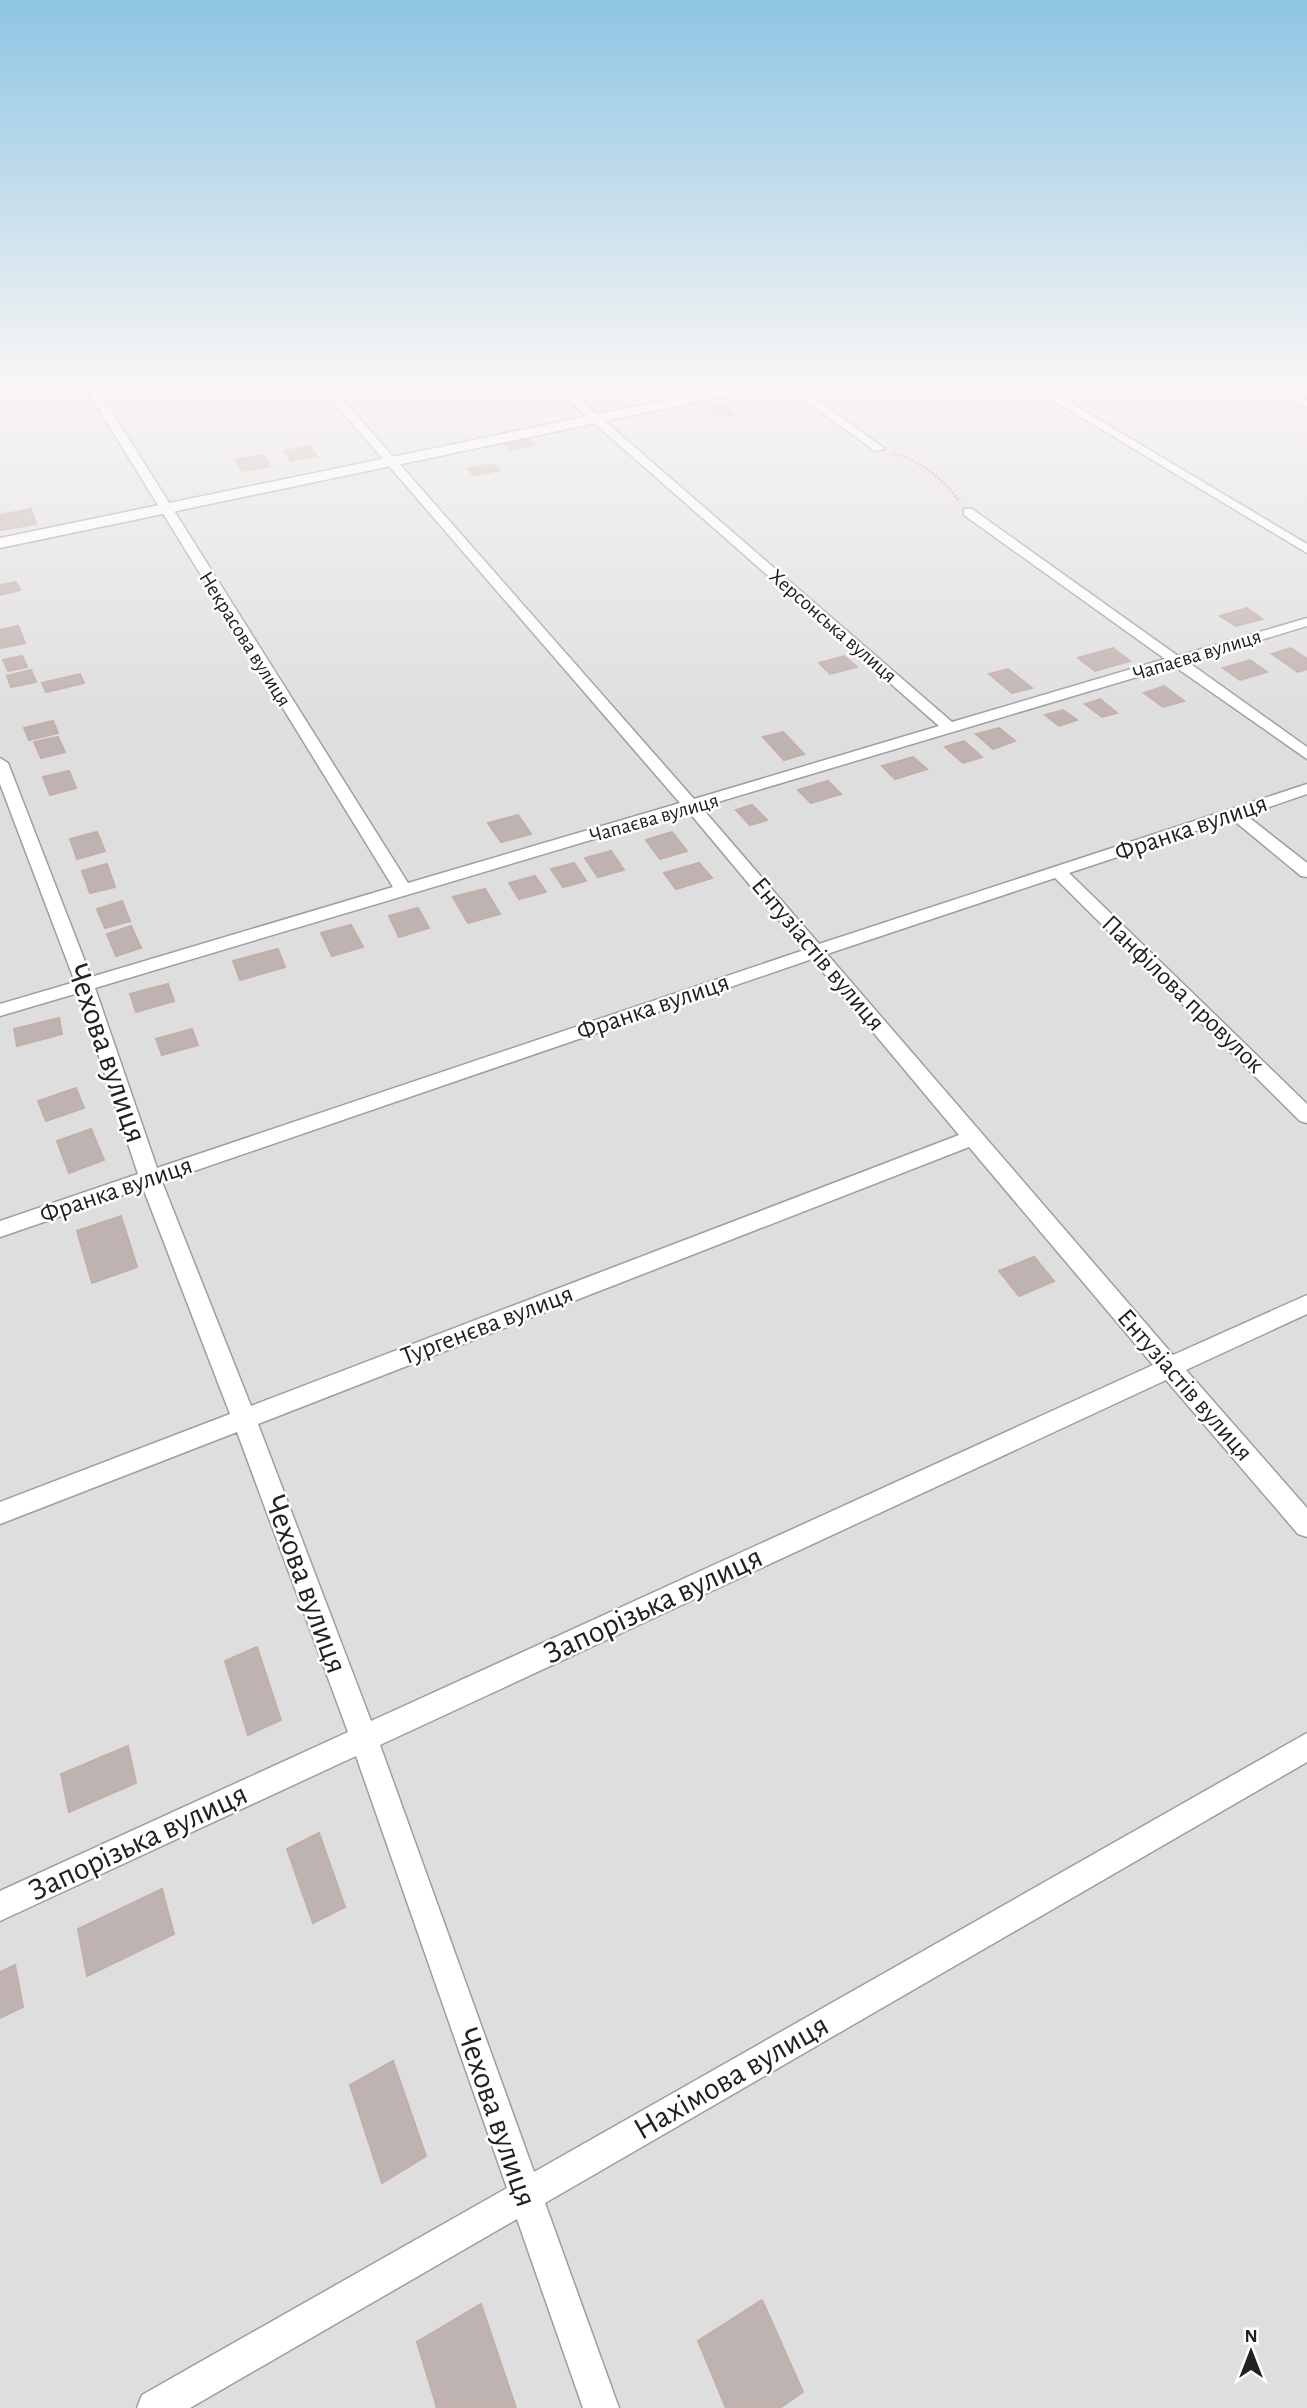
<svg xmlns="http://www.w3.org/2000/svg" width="1307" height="2408" font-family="'Alegreya Sans',sans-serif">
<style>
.residential{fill:#dfdedf}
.building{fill:#bfb3b1;stroke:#c4aeaa;stroke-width:2}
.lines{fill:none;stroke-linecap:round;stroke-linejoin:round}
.minor-casing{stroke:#9e9e9e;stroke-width:3}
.tertiary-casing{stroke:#9e9e9e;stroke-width:3}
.path{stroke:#fc6f88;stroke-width:2.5;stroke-dasharray:2 2;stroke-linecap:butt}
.minor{fill:#fff;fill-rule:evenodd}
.tertiary{fill:#fff;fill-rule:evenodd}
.labels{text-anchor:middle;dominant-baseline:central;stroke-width:5;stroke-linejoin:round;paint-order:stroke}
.far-street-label{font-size:21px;fill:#212121;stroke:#fff}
.street-label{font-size:26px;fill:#212121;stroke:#fff}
.near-street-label{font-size:32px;fill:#212121;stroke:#fff}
</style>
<rect width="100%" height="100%" fill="#f2ece8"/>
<path class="residential" d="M0,385H1307V2408H0Z"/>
<path class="building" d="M724,406L734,414L720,417L710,408Z
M529,438L536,445L510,450L503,443Z
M309,446L317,456L291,461L284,451Z
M263,455L270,466L242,471L235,460Z
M492,464L499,470L474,476L468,469Z
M31,509L36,524L1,530L0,515Z
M16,582L20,590L0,595V585Z
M1247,608L1262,619L1236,626L1220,616Z
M18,626L25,643L1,648L0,630Z
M1113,648L1130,661L1095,671L1078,658Z
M1291,648L1307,659V669L1298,672L1272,654Z
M22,656L27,667L8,671L3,660Z
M844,656L857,667L830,674L819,663Z
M1250,660L1267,672L1240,680L1223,668Z
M1008,669L1032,688L1012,693L989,674Z
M31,670L36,682L11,687L7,676Z
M80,674L84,683L46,692L42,683Z
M1164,686L1184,701L1163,707L1144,693Z
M1100,699L1117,713L1102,717L1085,704Z
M1063,710L1077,720L1059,726L1045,715Z
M53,721L58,733L29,740L24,728Z
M999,728L1015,741L993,749L976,734Z
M783,732L804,754L784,760L763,737Z
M58,737L65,752L41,758L34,742Z
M964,741L982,757L963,763L945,747Z
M913,757L927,769L895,779L882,766Z
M69,771L76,788L50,795L43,777Z
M828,781L841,794L811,803L798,790Z
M752,805L767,820L750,825L736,810Z
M518,815L531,834L501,842L488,823Z
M97,832L105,851L77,859L70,839Z
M672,832L687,851L660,859L646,840Z
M611,851L624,870L598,877L585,858Z
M574,863L586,881L563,887L551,869Z
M699,863L712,878L676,889L664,873Z
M107,864L115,887L90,893L82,871Z
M535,876L546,892L519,899L509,883Z
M485,889L500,914L468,923L453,897Z
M122,901L130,921L105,928L97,909Z
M418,908L429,928L399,937L389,916Z
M351,925L363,947L332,956L321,933Z
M131,926L141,948L116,956L107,934Z
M278,949L285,967L240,980L233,961Z
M168,984L174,1001L136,1012L130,994Z
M59,1018L62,1034L17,1046L14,1029Z
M192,1029L198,1045L162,1055L156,1039Z
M76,1088L84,1108L46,1121L38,1101Z
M91,1129L104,1160L69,1173L57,1141Z
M121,1216L137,1267L92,1283L77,1231Z
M1034,1257L1054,1281L1019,1296L999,1271Z
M257,1647L281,1720L248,1735L225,1661Z
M128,1746L136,1783L69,1812L61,1774Z
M319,1833L345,1907L313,1923L287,1849Z
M162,1889L174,1934L87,1976L78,1929Z
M15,1965L23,2007L0,2018V1972Z
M393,2061L426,2156L382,2183L350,2085Z
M762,2300L803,2392L780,2408H726L698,2341Z
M481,2304L516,2408H437L417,2342Z"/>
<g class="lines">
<g class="minor-casing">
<path id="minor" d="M84,385H95L408,883L680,803L319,385H330L694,799L939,726L551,385H563L952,722L1165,659L964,515V509H972L1178,656L1307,618V626L1188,662L1307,747V759L1174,666L701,807L819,944L1307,784V794L1246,815L1307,863V877L1301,876L1232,819L1069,873L1307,1104V1123L1300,1121L1055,878L827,954L1173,1355L1307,1295V1314L1186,1370L1307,1508V1537L1298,1534L1166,1380L380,1745L534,2172L1307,1733V1762L545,2203L619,2408H583L517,2219L190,2408H137L142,2395L507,2188L356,1756L0,1921V1891L348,1732L237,1432L0,1524V1502L230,1414L143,1188L0,1237V1221L138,1174L78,993L0,1016V1004L75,982L0,784V758L8,763L91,977L393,887ZM688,811L804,950L157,1168L95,988ZM812,959L959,1135L251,1406L162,1182ZM969,1147L1153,1365L371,1721L258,1424Z
M784,385H797L885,449L875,451Z
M1028,385H1041L1307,544V553Z
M1265,385H1279L1307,400V407Z"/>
</g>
<g class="tertiary-casing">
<path id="tertiary" d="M739,385H765L759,389L0,548V538Z"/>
</g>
<path class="path" d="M893,453C923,462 942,478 960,502"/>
<use href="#minor" class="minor"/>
<use href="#tertiary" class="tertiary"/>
</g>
<linearGradient id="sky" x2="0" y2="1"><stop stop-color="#8ec5e3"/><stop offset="0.53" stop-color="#f9f6f5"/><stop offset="1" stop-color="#f9f6f5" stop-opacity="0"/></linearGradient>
<rect width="1307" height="722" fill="url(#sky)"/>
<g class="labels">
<g class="far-street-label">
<text transform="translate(833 626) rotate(41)">Херсонська вулиця</text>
<text transform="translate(245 639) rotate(58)">Некрасова вулиця</text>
<text transform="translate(1197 655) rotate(-17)">Чапаєва вулиця</text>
<text transform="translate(654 818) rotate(-16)">Чапаєва вулиця</text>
</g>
<g class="street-label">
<text transform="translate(1191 828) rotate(-19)">Франка вулиця</text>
<text transform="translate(818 954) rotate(50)">Ентузіастів вулиця</text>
<text transform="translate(1183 994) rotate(44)">Панфілова провулок</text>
<text transform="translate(653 1007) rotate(-19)">Франка вулиця</text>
<text transform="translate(116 1190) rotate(-19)">Франка вулиця</text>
<text transform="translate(487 1325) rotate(-21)">Тургенєва вулиця</text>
<text transform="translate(1185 1385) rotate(49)">Ентузіастів вулиця</text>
</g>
<g class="near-street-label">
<text transform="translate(107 1053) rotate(71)">Чехова вулиця</text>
<text transform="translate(306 1584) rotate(70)">Чехова вулиця</text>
<text transform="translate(653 1605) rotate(-25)">Запорізька вулиця</text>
<text transform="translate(138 1842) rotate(-25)">Запорізька вулиця</text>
<text transform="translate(731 2077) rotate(-30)">Нахімова вулиця</text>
<text transform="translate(497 2117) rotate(71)">Чехова вулиця</text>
</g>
</g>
<g transform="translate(1251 2352)" stroke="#ffffff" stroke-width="5" paint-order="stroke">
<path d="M0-5L12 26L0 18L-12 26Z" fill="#212121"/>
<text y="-10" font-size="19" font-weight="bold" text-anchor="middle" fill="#212121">N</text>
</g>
</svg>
